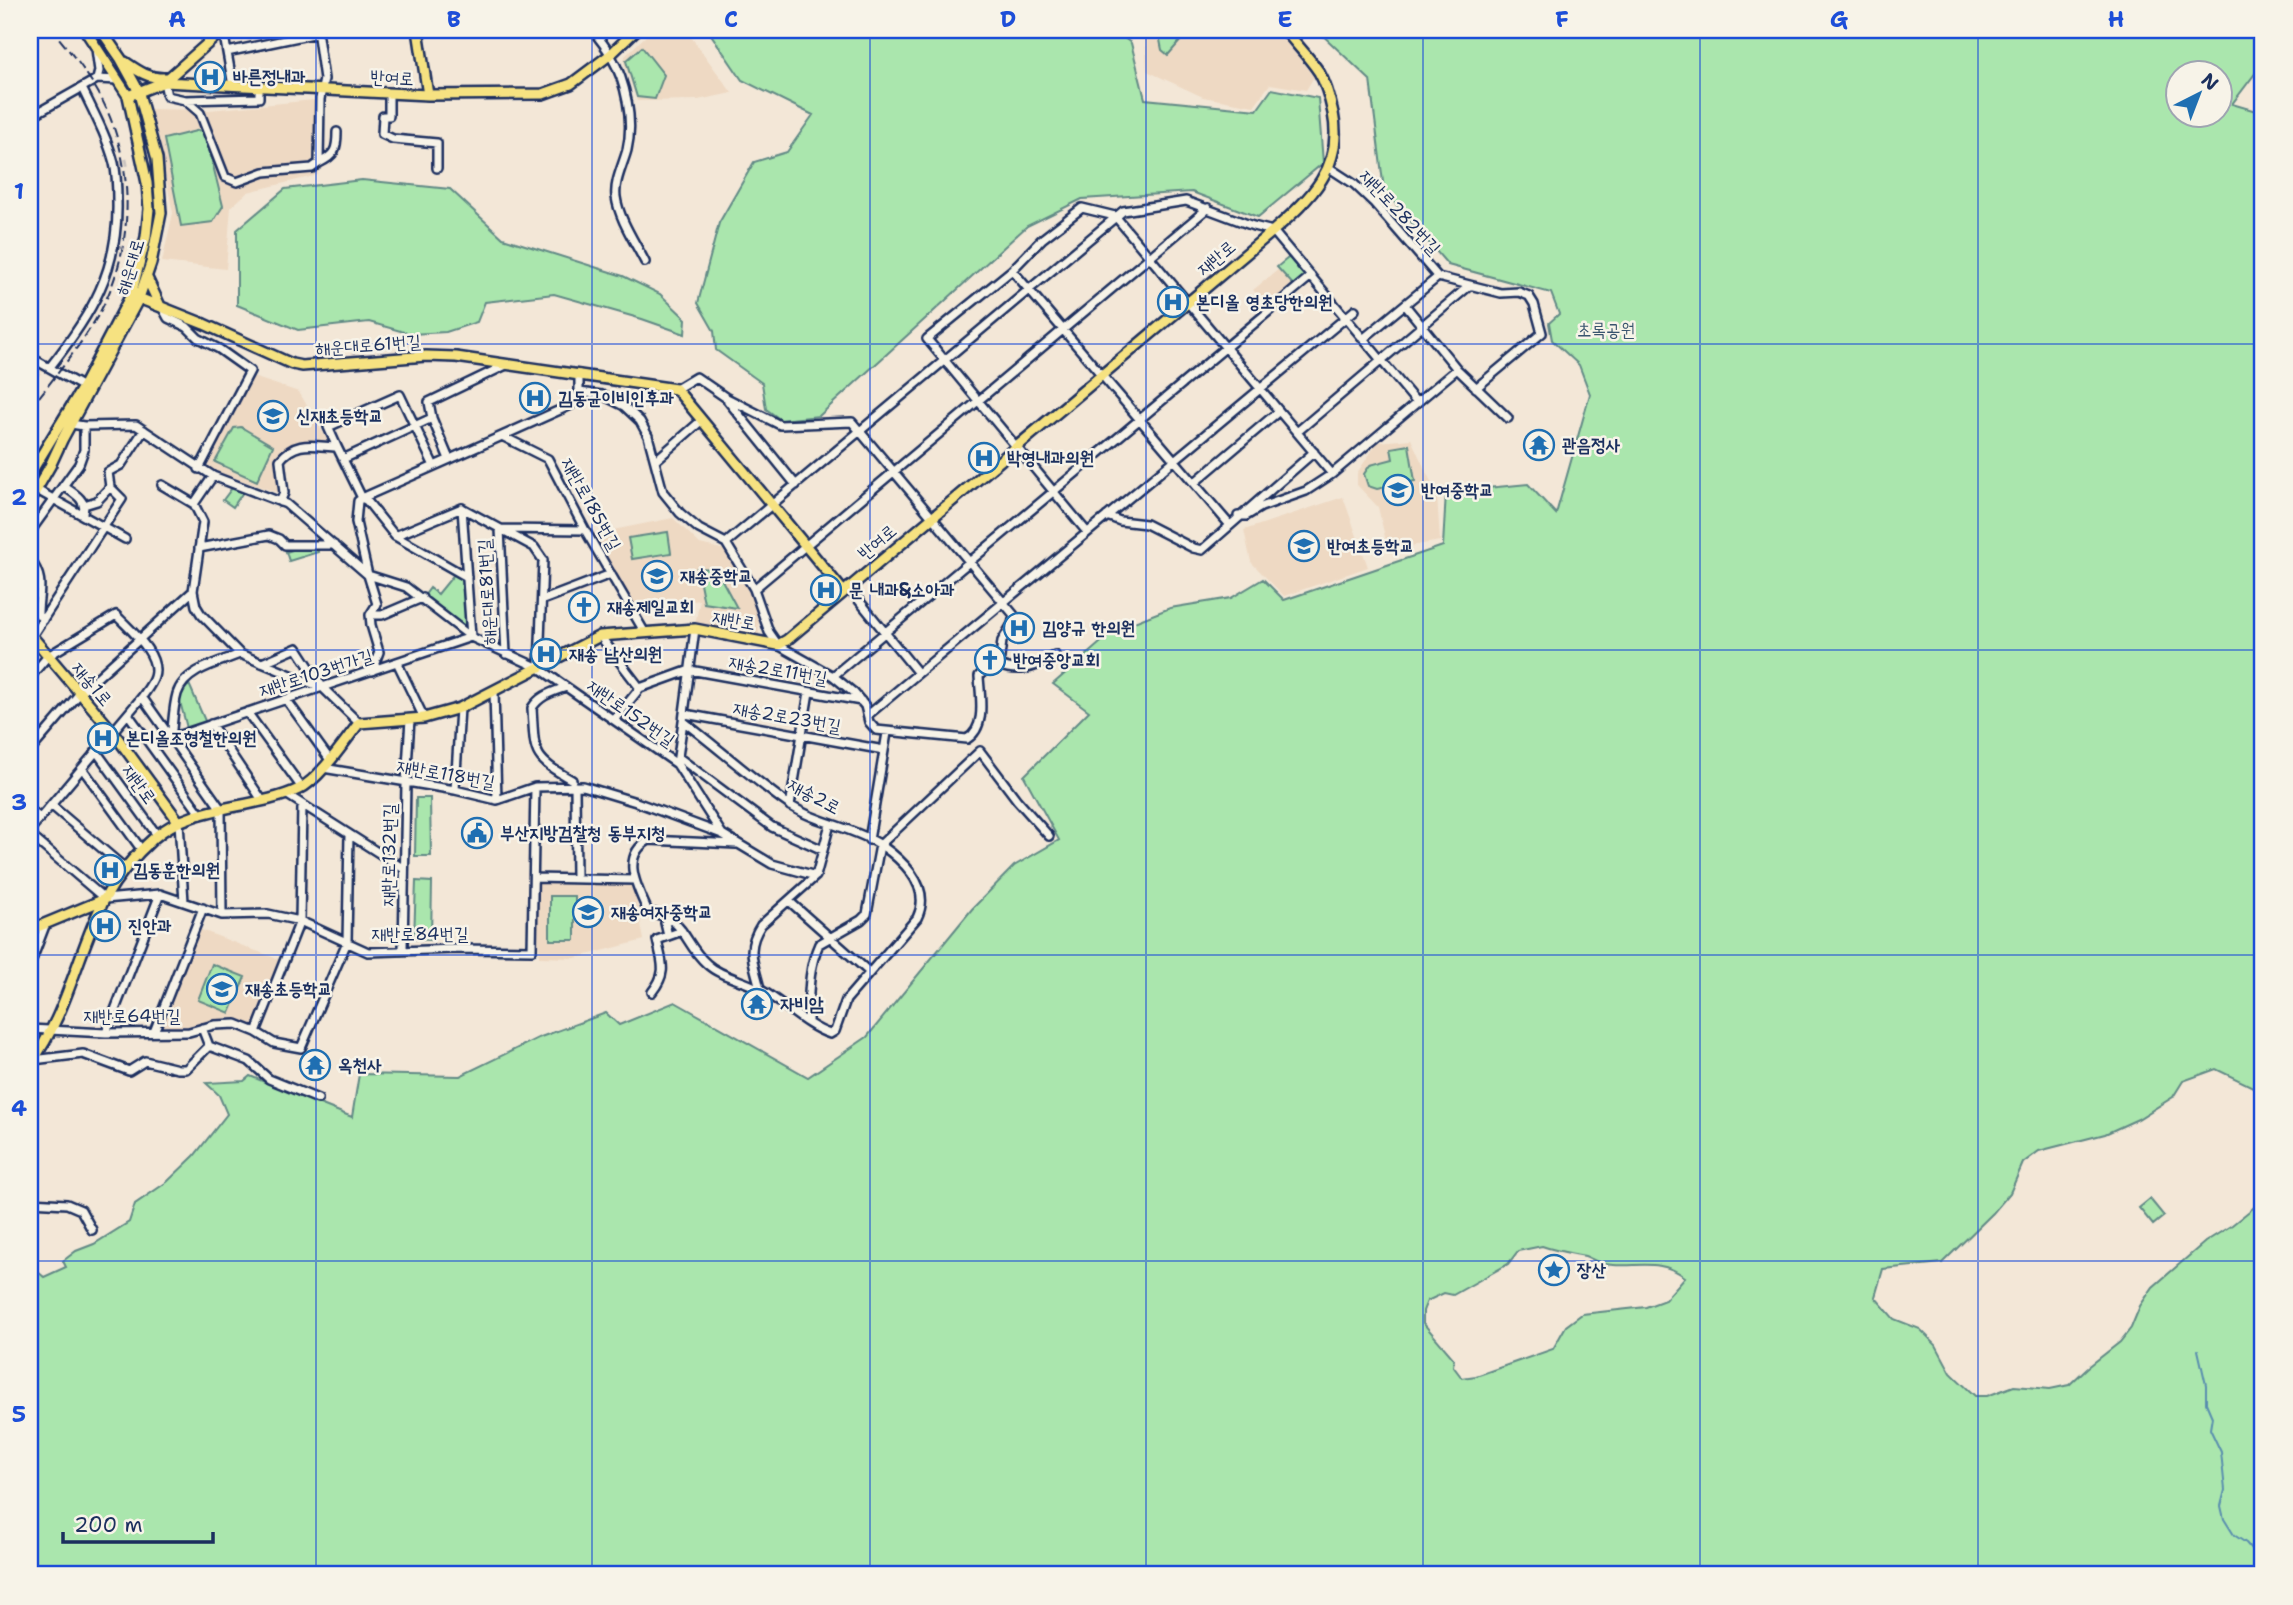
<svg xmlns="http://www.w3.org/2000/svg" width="2293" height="1605" font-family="'Shantell Sans','Poor Story',sans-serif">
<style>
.built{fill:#eed9c3}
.green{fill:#aae6ad;stroke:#628a86;stroke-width:2;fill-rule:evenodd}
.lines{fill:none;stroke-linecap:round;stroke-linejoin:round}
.stream{stroke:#5a8fae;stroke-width:2}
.minor-tunnel{stroke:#c8c2bf;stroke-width:7;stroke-dasharray:7 3.5;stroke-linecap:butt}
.minor-casing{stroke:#1b2f5e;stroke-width:12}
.major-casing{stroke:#1b2f5e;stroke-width:14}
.minor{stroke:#f7f3e8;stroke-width:7}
.major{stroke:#f6e281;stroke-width:9}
.rail{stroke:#1b2f5e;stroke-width:2;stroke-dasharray:10 5;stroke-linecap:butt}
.grid{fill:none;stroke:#1d4ed8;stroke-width:2;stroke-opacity:0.55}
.labels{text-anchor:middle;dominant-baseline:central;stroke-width:5;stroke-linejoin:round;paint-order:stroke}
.poi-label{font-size:18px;font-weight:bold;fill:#1b2f5e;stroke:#f7f3e8;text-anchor:start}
.street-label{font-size:18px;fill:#1b2f5e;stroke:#f7f3e8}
.park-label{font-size:18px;fill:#38546e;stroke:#f7f3e8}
.neatline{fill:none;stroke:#1d4ed8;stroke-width:2.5}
.grid-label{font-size:23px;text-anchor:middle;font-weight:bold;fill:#1d4ed8}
</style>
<rect width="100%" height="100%" fill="#f3e7d7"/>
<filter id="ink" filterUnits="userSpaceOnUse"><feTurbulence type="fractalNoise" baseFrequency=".0143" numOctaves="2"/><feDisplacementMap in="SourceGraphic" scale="14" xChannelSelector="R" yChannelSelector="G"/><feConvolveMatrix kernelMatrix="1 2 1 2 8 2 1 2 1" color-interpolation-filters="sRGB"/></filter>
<g filter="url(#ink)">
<path class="built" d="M652,30H686L732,93L698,100L637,101L624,63L625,56Z
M1141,30H1277L1314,77L1306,90L1270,84L1254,106L1203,97L1147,71L1145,35Z
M314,100L318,175L248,192L231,207L226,269L162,262L173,213L159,144L149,109L209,110Z
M1279,269L1293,286L1268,307L1253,290Z
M30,360L45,368L30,388Z
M253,377L299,392L328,441L300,440L288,445L276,459L279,493L216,472L207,466Z
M1411,439L1437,495L1440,541L1388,550L1378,507L1357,485V473L1378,442Z
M1343,497L1368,567L1284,596L1251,562L1244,530Z
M673,518L700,544L725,550L758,608L759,635L695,624L700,600L638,610L593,534Z
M537,882L633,884L644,940L575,958L539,957Z
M199,929L280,960L253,1027L229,1018L188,1027L160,1028Z"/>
<path class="green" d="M708,30H1113L1131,43L1145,99L1257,110L1272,89L1318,98L1323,163L1258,217L1192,192L1082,199L1027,226L819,416L781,420L766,409L762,383L716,350L714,331L698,303L719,223L754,162L787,152L813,115L742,80Z
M1158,30H1190L1168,55L1162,50Z
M1317,30H2263V63L2232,104L2263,113V1092L2216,1069L2183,1081L2173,1097L2138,1119L2105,1134L2039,1151L2023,1163L2010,1193L1993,1213L1942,1263L1883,1269L1875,1297L1894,1319L1920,1329L1936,1345L1951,1373L1975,1396H1987L2014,1386L2050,1389L2069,1385L2087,1368L2120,1342L2131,1328L2140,1306L2153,1287L2205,1242L2232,1225L2263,1200V1575H30V1344L33,1345L30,1338V1277L38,1272L44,1277L66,1267L63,1261L76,1251L94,1244L129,1222L135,1204L167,1182L194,1156L227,1114L219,1095L206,1083L244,1081L250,1076L352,1117L359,1074L460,1076L538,1038L606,1013L619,1025L675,1002L808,1077L867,1037L972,909L1014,866L1059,840L1024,776L1089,711L1053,684L1116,629L1170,608L1231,598L1263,579L1284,600L1443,546L1446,492L1528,484L1556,514L1590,394L1579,365L1552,340L1549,323L1559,314L1551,293L1448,265L1384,190L1370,80ZM2178,74H2220V116H2178ZM1542,1246C1556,1251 1570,1253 1585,1256C1590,1258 1595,1261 1600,1263C1631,1271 1656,1255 1685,1277L1665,1300L1646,1307L1582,1314L1566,1326L1553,1349L1476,1376L1462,1378L1453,1366L1454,1359L1423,1323V1311L1427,1301L1444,1293L1453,1295L1508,1264L1518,1251Z
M642,47L664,75L655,99L637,97L626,61Z
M204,129L223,206L213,222L181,226L164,139Z
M362,180L450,189L503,238L623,276L660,294L686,319L685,334L642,319L554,294L485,302L477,322L446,332L411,334L369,322L298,330L237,305V230L285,189Z
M1293,254L1311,276L1296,288L1277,267Z
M241,427L273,446L257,481L215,462L234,428Z
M1409,445L1415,481L1377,489L1368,486L1364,474L1370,465L1393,459L1391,448Z
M232,488L243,492L233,507L223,500Z
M668,532L671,553L632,559L628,538Z
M299,548L318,549V552L289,561L286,552Z
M697,568L716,569L737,608L704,603Z
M455,573L465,579L469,632L424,596L430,588L438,594Z
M189,684L206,723L187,728L179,698Z
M416,798H430L431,856H415Z
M416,881L432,882L431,940L414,939Z
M550,896H575V940H550Z
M212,964L245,977L230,1013L198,1000Z
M2150,1199L2164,1216L2153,1225L2139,1208Z"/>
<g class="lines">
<path class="stream" d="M2198,1350L2206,1385V1403L2212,1417L2210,1429L2221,1452L2225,1490L2221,1506L2224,1519L2234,1535L2246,1543L2253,1551L2257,1575"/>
<path class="minor-tunnel" d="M115,165L128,162"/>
<g class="minor-casing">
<path id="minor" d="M223,30L233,86
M592,30C599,38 606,47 611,56C626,82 634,121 627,150C623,165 614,182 616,197C619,219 635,242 645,262
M96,49L99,71L97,79
M227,52L318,33
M164,82L167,96L185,100L259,98V87
M389,94V116H383L382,134L393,139L437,143V168
M185,100L200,113L225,177L237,182L264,172L312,168L319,163L320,99L324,79L317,30
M30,117L97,79L118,80
M319,163C335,155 337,150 337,132
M1328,167L1354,184L1374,203L1438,277L1501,293L1519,292L1529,296L1534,304L1542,333L1476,388
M1115,216L1332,474
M1012,270L1229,524
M1405,305L1457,369L1508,418
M162,307L168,318L187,327L198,338L219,349L250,371L199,469
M1363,339L1438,277
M30,357L87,389
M50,367C91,315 119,270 117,201C117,189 117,175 114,163C107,137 94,113 82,88
M579,392L602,395L624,406L640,421L648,436L663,492L680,513L699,529L726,543L754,589L769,632L778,645L833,676L854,693L865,706L869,722L876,730L967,739C987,727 980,697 979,676L984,671L999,665L1002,641L1012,624L1014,615L852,422L780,425L725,397L696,377L676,389
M728,401L796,485
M432,418L449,459
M71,424L84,426L136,425L213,476L286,504L368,575L406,587L471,637L539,668L677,764
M1297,432L1469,286
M502,436L571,405L579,392V374
M337,447L328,427L400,395L434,466
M343,459L432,418L429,402L508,364
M655,461L702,420
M213,476L194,504L203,522L193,591L196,606L201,614L240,654L323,688L359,723
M1194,483L1279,411
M162,485L194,504
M63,486C74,493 89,501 82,515
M37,490L125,539
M280,502L284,493L280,460C296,440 313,446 337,447L362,498L502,436L548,459L585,530L645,633
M84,505L97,501L110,487
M462,508L534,547L543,560L539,668
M1107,516L1120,521L1146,524L1193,548L1202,550L1314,452
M1238,516H1246L1261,507L1306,491L1332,474L1457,369
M30,532L79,464L84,450V426
M1087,532L927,339L1012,270L1042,239L1082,208L1115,216
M395,536L462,508
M726,543L1123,211L1186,201L1253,226L1273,231L1417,403
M199,548L269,535L279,539L285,545H334
M30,559C46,581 38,591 38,614L43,620
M848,587L918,673
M754,589L1208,208
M543,600L611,574
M370,615H382L422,598
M695,629L683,721C718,748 752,778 788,804C816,823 853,827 881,845C905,862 932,888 917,918L846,1000L835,1031L830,1034C807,1027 783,1002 761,990C744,980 721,977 707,964C682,942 687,918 648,912C638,888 619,857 649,840L736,844
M600,636L640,688
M30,639L122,499L110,487L108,472L121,465L144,430
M506,654L500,529L585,530
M397,662L424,718
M262,663L297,648L323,688
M999,665C1019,674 1038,667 1055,655
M372,671L379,652L371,625L370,615L377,604L368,575L356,522L358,501L362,498L367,501L395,536L467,577
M833,676L1311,276
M30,677L48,656L116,615C130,630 161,654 154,677C152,684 146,691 142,697L30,830
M566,687C553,692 540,695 532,708C535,754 531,757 572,780
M494,692L497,800
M142,697L171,738L471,637L462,508
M286,699L330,760
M247,712L302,788
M128,714L201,815
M685,714L884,750
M868,715L1355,310
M614,720L640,688L690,670L861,701
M683,721L677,764L722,834L772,864L816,876
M211,724L262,800
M30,751L80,693L193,591
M96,751L157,835
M678,757L772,827L823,850
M82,768L141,849
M323,768L455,790L497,800L535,787L583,786L636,802L722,834
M575,786L576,878
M455,790L460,708
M286,794L404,869
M51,805L126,869
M790,806L809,692
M30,810L40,818
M179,822L184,902
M30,835L105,899L160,894L222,915L268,914L300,921L368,952L457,949L532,950L535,787
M869,840L887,733
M534,878L635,880
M789,901L869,972
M222,915L221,809L171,738C173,724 173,708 177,694C184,670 220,662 240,654
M668,936L665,923L671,919
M403,950L406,783L410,719
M30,965L46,923
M760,989C754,962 745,950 761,925L816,876L830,824
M652,992C668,972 662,963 657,940L682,931
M808,1021C809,995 808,968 819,944L861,920L867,914L880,845L980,751L1017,800L1049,836
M202,1028L209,1046
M30,1029L106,1033L189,1032L214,1025L236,1024L256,1032L274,1043L301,1048L347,942L349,834
M154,1032L203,908
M256,1032L300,921L302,805
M106,1033L160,894
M209,1046L249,1061L269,1079L318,1099
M33,1060L83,1054L129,1071L145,1061L178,1069H186L209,1046
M30,1202L67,1204L81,1210L92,1230"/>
</g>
<g class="major-casing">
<path id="major" d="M418,30L428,95
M125,62C138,71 149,79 166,78
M164,82L223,30
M128,96L164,82L428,95L543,94L571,84L611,54L636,30
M147,278L160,306
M131,295L204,324L292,364L302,366L426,356L456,357L676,389L843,591
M30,474L83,387L131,295L146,237L149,209L147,183L128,96L85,30
M30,501L50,466L62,440L139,298L151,263L161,213L157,159L138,90L121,59L101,30
M30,634L113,732L179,822
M30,930L105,899
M30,1064C67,1015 77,954 104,900C116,878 135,855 154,838C191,804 255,810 299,789C319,780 345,741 359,723L424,718L460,708L600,636L695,629L778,645L787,640L1273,231C1311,198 1344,167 1333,113C1330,99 1326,84 1319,72C1309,57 1296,44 1285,30"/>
</g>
<use href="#minor" class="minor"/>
<use href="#major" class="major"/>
<path class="rail" d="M30,409C54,377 82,345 101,310C136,243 135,160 99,94C86,71 69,50 52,30"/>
</g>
</g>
<path class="grid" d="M316,30V1575M592,30V1575M870,30V1575M1146,30V1575M1423,30V1575M1700,30V1575M1978,30V1575M30,344H2263M30,650H2263M30,955H2263M30,1261H2263"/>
<defs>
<g id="hospital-ring" transform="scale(1.575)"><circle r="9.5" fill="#f7f3e8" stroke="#1f6fb2" stroke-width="1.5"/><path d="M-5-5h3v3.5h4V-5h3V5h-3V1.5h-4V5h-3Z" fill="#1f6fb2"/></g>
<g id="school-ring" transform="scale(1.575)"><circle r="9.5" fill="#f7f3e8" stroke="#1f6fb2" stroke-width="1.5"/><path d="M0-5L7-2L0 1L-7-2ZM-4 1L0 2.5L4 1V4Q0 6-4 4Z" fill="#1f6fb2"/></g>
<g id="temple-ring" transform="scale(1.575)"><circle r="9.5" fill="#f7f3e8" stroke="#1f6fb2" stroke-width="1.5"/><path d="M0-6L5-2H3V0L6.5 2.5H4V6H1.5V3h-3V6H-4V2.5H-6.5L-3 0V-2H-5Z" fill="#1f6fb2"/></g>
<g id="church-ring" transform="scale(1.575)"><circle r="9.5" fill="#f7f3e8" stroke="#1f6fb2" stroke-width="1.5"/><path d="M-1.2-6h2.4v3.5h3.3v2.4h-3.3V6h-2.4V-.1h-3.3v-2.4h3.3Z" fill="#1f6fb2"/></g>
<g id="civic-ring" transform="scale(1.575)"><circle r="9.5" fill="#f7f3e8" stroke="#1f6fb2" stroke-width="1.5"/><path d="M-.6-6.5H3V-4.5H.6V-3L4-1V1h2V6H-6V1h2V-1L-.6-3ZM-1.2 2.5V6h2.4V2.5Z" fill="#1f6fb2"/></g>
<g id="sight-ring" transform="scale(1.575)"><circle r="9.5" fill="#f7f3e8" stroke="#1f6fb2" stroke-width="1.5"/><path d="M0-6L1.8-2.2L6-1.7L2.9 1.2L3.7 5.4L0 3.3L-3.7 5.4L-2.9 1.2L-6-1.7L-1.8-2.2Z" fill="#1f6fb2"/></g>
</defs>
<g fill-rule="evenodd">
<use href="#hospital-ring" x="210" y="77"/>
<use href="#hospital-ring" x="1173" y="302"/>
<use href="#hospital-ring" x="535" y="398"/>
<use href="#school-ring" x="273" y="416"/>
<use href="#temple-ring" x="1539" y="445"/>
<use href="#hospital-ring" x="984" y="458"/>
<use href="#school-ring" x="1398" y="490"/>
<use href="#school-ring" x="1304" y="546"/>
<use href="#school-ring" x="657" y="576"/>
<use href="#hospital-ring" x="826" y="590"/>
<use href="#church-ring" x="584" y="607"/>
<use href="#hospital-ring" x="1019" y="628"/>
<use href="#hospital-ring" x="546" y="654"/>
<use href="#church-ring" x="990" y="660"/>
<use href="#hospital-ring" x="103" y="738"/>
<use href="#civic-ring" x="477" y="833"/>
<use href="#hospital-ring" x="110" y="870"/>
<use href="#school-ring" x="588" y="912"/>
<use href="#hospital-ring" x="105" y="926"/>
<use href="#school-ring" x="222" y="989"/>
<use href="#temple-ring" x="757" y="1004"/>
<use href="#temple-ring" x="315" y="1065"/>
<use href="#sight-ring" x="1554" y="1270"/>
</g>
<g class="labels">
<g class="poi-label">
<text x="233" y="77">바른정내과</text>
<text x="1196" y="302">본디올 영초당한의원</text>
<text x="558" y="398">김동균이비인후과</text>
<text x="296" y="416">신재초등학교</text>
<text x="1562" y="445">관음정사</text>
<text x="1007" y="458">박영내과의원</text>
<text x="1421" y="490">반여중학교</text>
<text x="1327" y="546">반여초등학교</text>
<text x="680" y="576">재송중학교</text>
<text x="849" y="590">문 내과&amp;소아과</text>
<text x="607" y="607">재송제일교회</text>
<text x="1042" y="628">김양규 한의원</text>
<text x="569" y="654">재송 남산의원</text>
<text x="1013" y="660">반여중앙교회</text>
<text x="126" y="738">본디올조형철한의원</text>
<text x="500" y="833">부산지방검찰청 동부지청</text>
<text x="133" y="870">김동훈한의원</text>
<text x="611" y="912">재송여자중학교</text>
<text x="128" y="926">진안과</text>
<text x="245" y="989">재송초등학교</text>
<text x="780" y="1004">자비암</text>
<text x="338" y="1065">옥천사</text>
<text x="1577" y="1270">장산</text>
</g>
<g class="street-label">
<text transform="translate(392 78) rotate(3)">반여로</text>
<text transform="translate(1400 212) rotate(47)">재반로282번길</text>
<text transform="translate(1216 258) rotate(-40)">재반로</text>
<text transform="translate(130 267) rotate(-73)">해운대로</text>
<text transform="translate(368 345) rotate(-4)">해운대로61번길</text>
<text transform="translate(591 504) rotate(61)">재반로185번길</text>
<text transform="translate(877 542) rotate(-40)">반여로</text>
<text transform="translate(487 592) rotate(-93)">해운대로81번길</text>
<text transform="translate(734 620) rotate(10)">재반로</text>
<text transform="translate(778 670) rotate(10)">재송2로11번길</text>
<text transform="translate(316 673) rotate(-18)">재반로103번가길</text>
<text transform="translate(92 684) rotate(50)">재송1로</text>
<text transform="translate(631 713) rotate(35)">재반로152번길</text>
<text transform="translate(787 717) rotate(10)">재송2로23번길</text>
<text transform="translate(446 774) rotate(10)">재반로118번길</text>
<text transform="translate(139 784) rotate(54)">재반로</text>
<text transform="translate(814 796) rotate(28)">재송2로</text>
<text transform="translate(389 855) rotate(-89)">재반로132번길</text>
<text x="420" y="934">재반로84번길</text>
<text x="132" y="1016">재반로64번길</text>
</g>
<g class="park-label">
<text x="1606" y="330">초록공원</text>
</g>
</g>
<rect width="2293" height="1605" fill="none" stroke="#f7f3e8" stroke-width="77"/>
<g transform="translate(2199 94) rotate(42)"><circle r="33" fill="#f7f3e8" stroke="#9fa5b1" stroke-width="2"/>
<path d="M0-5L12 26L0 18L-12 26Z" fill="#1f6fb2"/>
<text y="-10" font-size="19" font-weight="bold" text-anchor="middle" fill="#1b2f5e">N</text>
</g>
<path d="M63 1532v10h150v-10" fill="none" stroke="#1b2f5e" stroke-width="3.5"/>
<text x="74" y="1532" font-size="21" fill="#1b2f5e" stroke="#f7f3e8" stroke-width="5" paint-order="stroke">200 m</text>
<rect x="38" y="38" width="2216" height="1528" class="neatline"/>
<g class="grid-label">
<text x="177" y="27">A</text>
<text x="454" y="27">B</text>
<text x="731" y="27">C</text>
<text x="1008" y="27">D</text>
<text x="1285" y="27">E</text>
<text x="1562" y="27">F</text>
<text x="1839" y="27">G</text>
<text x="2116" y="27">H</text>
<text x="19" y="199">1</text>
<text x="19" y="505">2</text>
<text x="19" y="810">3</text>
<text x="19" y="1116">4</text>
<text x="19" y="1422">5</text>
</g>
</svg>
